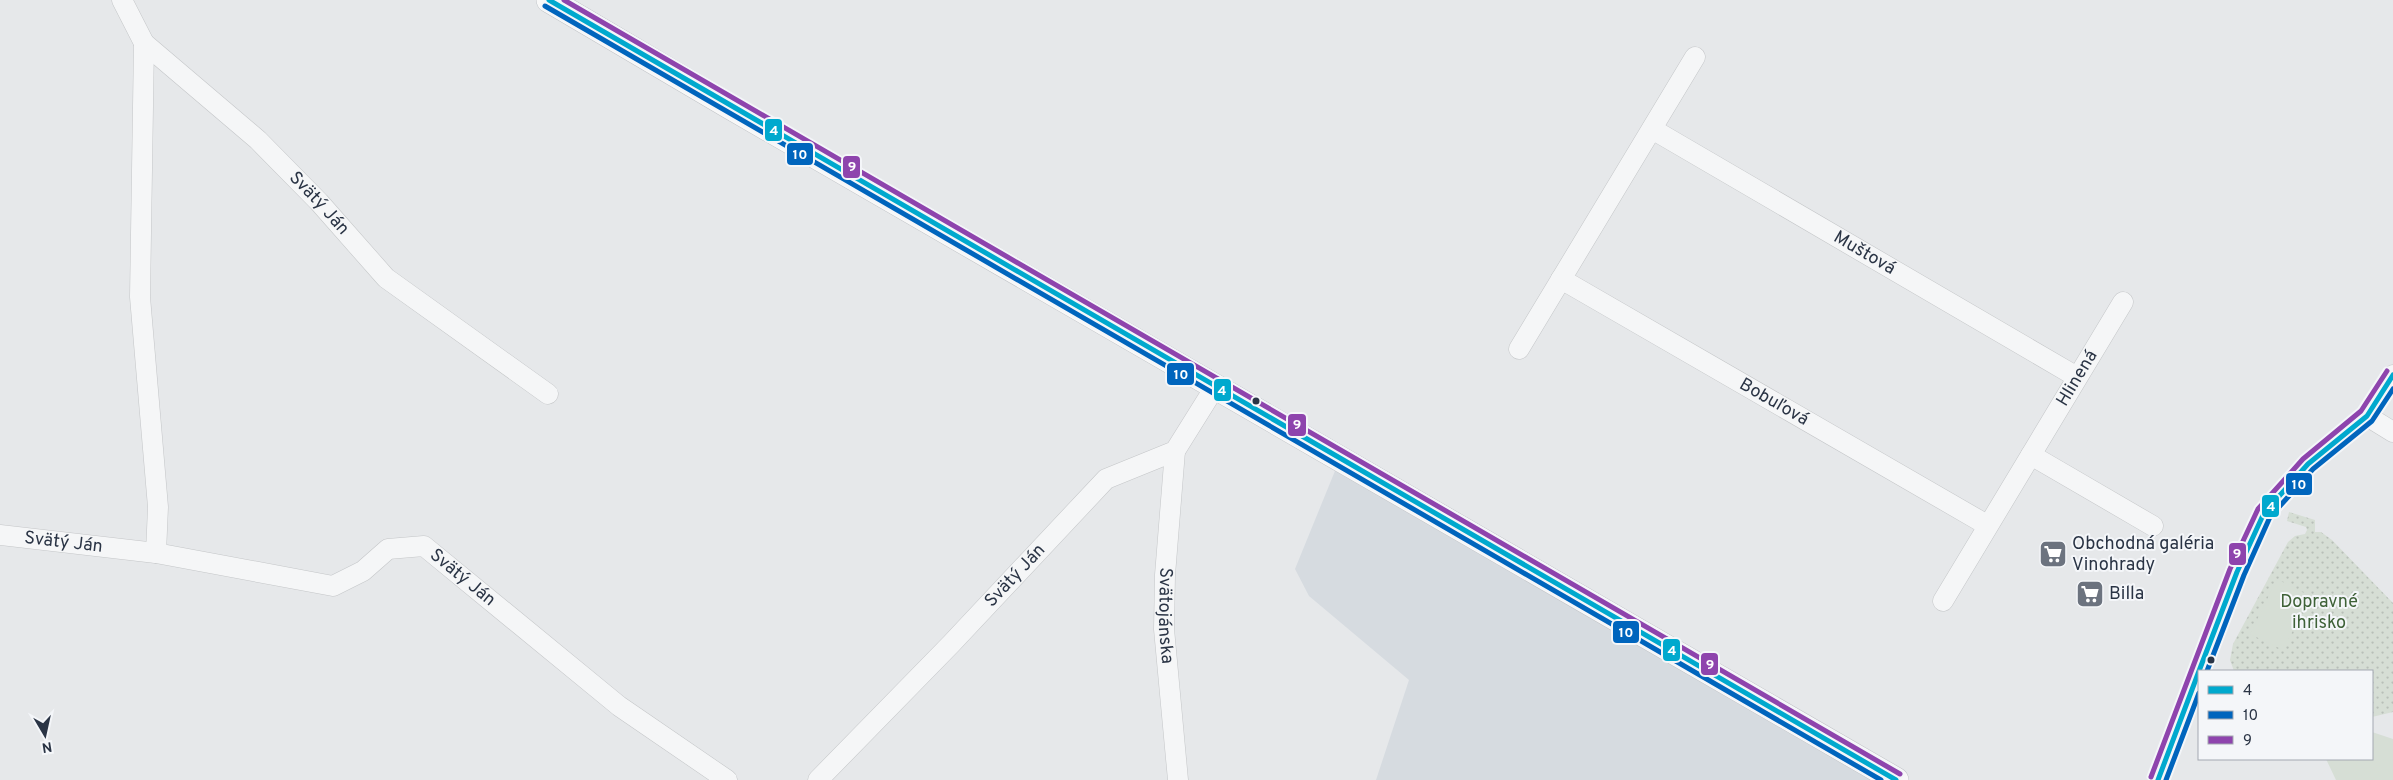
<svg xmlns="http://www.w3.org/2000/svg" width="2393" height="780" font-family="Overpass,sans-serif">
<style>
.built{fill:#d6dbe0}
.grass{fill:url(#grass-dots)}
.pitch{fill:#d6ded5}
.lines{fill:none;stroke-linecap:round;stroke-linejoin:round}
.minor-casing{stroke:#c4c6c8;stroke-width:21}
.major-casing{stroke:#c1c4c8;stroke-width:26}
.minor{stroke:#f5f6f7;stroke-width:20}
.major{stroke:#f8f8f8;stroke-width:25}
.bus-1-casing{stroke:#f4f6f9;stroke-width:9}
.bus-2-casing{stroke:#f4f6f9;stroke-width:9}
.bus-3-casing{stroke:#f4f6f9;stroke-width:9}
.bus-1{stroke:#00a9ce;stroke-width:5}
.bus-2{stroke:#0065bd;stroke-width:5}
.bus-3{stroke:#8e44ad;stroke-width:5}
.bus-dot{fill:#2a3445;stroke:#f4f6f9;stroke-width:2}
.labels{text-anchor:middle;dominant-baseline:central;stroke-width:4;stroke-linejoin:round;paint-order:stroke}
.street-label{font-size:18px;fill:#2a3445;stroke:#f4f6f9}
.poi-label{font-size:18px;fill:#2a3445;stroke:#f4f6f9;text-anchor:start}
.park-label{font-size:18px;fill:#3e6137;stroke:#f4f6f9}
.line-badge{stroke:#f4f6f9;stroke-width:2}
.badge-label{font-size:14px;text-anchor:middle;font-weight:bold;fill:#fff}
</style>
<defs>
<pattern id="grass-dots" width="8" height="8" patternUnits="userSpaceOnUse" patternTransform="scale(1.25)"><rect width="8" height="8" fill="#d6ded5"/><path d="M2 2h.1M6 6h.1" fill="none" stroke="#b8bfb8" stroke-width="1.8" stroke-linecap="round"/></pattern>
</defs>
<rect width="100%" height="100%" fill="#e6e8ea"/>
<path class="built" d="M1337,466L1880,780H1376L1409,680L1309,596L1295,569Z"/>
<path class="grass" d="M2289,512L2315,520V532H2321L2332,540L2393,603V712L2372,717V671H2234L2230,660L2233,644L2288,542L2295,536L2305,534L2307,530L2306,527L2287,521Z"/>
<path class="pitch" d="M2277,579L2310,596L2283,650L2250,634Z
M2372,732L2393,739V780H2336L2326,759H2372Z"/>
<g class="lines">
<g class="minor-casing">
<g id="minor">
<path id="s1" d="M122,0L144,43L258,140L319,202L386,278L548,394"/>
<path d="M144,43L140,297L158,507L156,553"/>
<path id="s2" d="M1652,129L2077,377"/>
<path id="s3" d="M1561,279L1987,525"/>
<path d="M1519,349L1695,57"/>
<path d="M2367,416L2393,432"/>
<path id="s4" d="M1175,451L1165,575L1164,629L1178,780"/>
<path d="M2031,455L2153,526"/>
<path id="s5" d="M0,535L156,553L333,586L363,571L388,549L424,546L619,706L727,780"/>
<path id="s6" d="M1943,601L2123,302"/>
<path id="s7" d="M818,780L951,644L1106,479L1175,451L1215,387"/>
<path d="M2158,780L2237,572L2264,513L2308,464L2367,416L2393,375"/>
</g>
</g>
<g class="major-casing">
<path id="major" d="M549,0L729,106L1896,780"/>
</g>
<use href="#minor" class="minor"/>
<use href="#major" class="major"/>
<g class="bus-1-casing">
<path id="bus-1" d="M549,0L1896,780
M2199,671L2237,572L2264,513L2308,464L2367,416L2393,375
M2158,780L2199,671"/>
</g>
<g class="bus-2-casing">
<path id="bus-2" d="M545,6L1881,780
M2207,671L2244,575L2270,517L2313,469L2372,421L2393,389
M2166,780L2199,693"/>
</g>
<g class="bus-3-casing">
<path id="bus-3" d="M564,0L1900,774
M2151,777L2230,569L2258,509L2303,459L2361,411L2387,371"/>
</g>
<use href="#bus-1" class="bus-1"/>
<use href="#bus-2" class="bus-2"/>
<use href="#bus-3" class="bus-3"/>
</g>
<defs>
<g id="supermarket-square" transform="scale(1.4375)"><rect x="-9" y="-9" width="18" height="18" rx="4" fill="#6c737f" stroke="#f4f6f9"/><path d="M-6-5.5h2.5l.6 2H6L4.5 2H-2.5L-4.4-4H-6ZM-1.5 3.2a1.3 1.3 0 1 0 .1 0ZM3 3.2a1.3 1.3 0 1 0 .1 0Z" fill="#fff"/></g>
</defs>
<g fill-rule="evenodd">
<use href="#supermarket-square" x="2053" y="554"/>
<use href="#supermarket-square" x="2090" y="594"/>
</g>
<g class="bus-dot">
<circle cx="1256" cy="401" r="4.5"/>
<circle cx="2211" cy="660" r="4.5"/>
</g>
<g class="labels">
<g class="street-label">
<text stroke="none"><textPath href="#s1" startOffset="286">Svätý Ján</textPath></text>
<text stroke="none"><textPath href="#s2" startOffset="246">Muštová</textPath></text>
<text stroke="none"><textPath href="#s6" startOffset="260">Hlinená</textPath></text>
<text stroke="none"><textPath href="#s3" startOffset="246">Bobuľová</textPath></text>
<text stroke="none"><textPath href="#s5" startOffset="64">Svätý Ján</textPath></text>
<text stroke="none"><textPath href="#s7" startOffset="284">Svätý Ján</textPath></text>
<text stroke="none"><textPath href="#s5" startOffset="490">Svätý Ján</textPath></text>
<text stroke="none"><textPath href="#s4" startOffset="165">Svätojánska</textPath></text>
</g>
<g class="poi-label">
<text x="2072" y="544">Obchodná galéria<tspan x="2072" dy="21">Vinohrady</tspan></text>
<text x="2109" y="594">Billa</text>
</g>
<g class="park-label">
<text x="2319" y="602">Dopravné<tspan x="2319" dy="21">ihrisko</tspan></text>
</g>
</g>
<g class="line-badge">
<rect x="764" y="118" width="19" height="24" rx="5" fill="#00a9ce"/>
<rect x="786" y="142" width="28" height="24" rx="5" fill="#0065bd"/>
<rect x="842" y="155" width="19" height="24" rx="5" fill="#8e44ad"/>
<rect x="1166" y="362" width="29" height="24" rx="5" fill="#0065bd"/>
<rect x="1213" y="378" width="19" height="24" rx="5" fill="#00a9ce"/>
<rect x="1287" y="413" width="20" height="24" rx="5" fill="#8e44ad"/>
<rect x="2285" y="472" width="28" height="24" rx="5" fill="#0065bd"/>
<rect x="2261" y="494" width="19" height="24" rx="5" fill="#00a9ce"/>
<rect x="2228" y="542" width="19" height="24" rx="5" fill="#8e44ad"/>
<rect x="1612" y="620" width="28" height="24" rx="5" fill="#0065bd"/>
<rect x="1662" y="638" width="19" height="24" rx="5" fill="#00a9ce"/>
<rect x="1700" y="652" width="19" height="24" rx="5" fill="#8e44ad"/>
</g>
<g class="badge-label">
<text x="774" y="135">4</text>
<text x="800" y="159">10</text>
<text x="852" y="171">9</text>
<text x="1181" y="379">10</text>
<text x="1222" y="395">4</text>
<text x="1297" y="429">9</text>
<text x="2299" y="489">10</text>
<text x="2271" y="511">4</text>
<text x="2237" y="558">9</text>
<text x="1626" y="637">10</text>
<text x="1672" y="655">4</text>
<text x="1710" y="669">9</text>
</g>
<rect x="2198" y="670" width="175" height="90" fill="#f4f6f9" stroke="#a3a8b1"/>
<rect x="2208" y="686" width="25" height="8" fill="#00a9ce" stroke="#a3a8b1"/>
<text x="2243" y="695" font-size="15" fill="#2a3445">4</text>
<rect x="2208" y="711" width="25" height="8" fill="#0065bd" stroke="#a3a8b1"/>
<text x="2243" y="720" font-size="15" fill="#2a3445">10</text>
<rect x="2208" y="736" width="25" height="8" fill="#8e44ad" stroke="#a3a8b1"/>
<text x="2243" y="745" font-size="15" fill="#2a3445">9</text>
<g transform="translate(45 735) rotate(171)" stroke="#f4f6f9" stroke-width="4" paint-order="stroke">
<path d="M0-4L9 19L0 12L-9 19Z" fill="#2a3445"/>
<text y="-8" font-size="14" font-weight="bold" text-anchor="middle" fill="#2a3445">N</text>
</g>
</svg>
